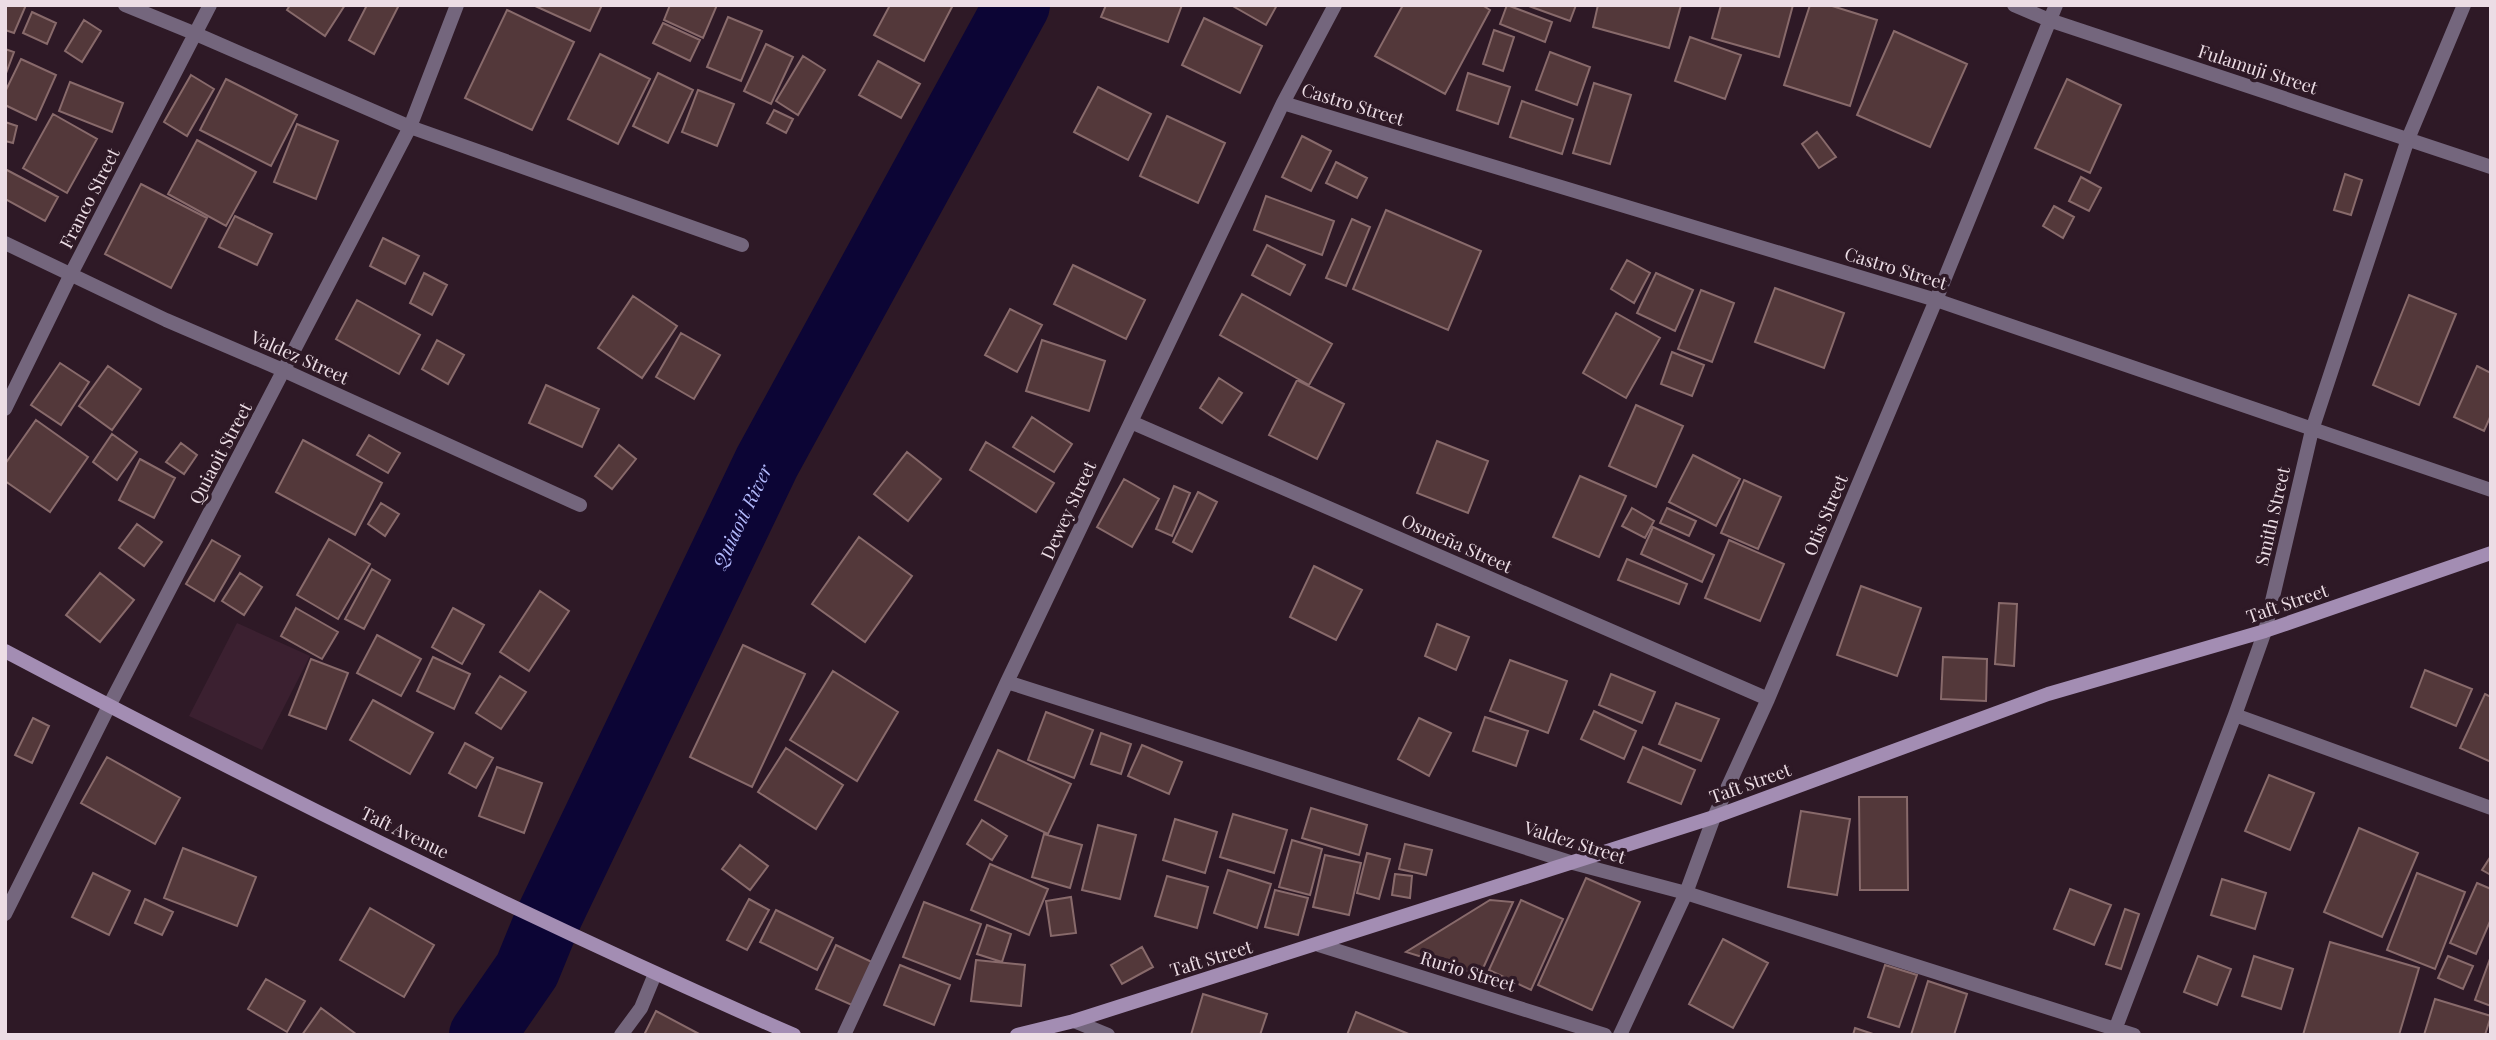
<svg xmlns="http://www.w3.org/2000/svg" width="2496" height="1040" font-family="'Playfair Display',serif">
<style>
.built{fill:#3b2030}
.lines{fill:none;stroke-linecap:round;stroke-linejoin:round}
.river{stroke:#0c0535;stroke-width:66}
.building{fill:#53383a;stroke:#886a6b;stroke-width:2}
.street{stroke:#74667d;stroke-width:14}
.secondary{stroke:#a38db3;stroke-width:14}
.labels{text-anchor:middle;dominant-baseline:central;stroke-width:7;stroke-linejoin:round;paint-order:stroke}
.street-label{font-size:18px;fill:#ecdde5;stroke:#2e1926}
.water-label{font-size:19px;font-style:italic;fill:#b2b9fc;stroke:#2e1926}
</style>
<rect width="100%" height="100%" fill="#2e1926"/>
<path class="built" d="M237,623L310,656L262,750L189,716Z"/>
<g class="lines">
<path class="river" id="s1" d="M482,1035L527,970L547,921L767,462L1017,5"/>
</g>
<path class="building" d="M5,5H26L14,33L5,30Z
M290,5H345L325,36L287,10Z
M367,5H399L374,54L349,40Z
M533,5H602L590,31Z
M670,5H717L703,38L664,20Z
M890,5H953L924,61L874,35Z
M1106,5H1182L1168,42L1101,17Z
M1231,5H1277L1266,25Z
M1403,5H1482L1490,10L1445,94L1375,56Z
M1507,5L1552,22L1545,42L1500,24Z
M1526,5H1576L1570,21Z
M1598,5H1681L1669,48L1593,27Z
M1721,5H1793L1779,57L1712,38Z
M1810,5H1829L1877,20L1850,106L1784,85Z
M507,10L574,42L532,130L465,98Z
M32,12L56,23L47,44L23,33Z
M728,17L762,31L741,81L707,67Z
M1204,18L1262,46L1240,93L1182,65Z
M84,20L101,31L82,62L65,51Z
M663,23L700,40L690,61L653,43Z
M1494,30L1514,37L1503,71L1483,64Z
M1894,31L1967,64L1930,147L1857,115Z
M1690,37L1741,55L1725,99L1675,81Z
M766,44L793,57L771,104L744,91Z
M5,49L14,52L5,76Z
M1550,52L1590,67L1577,105L1536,90Z
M600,54L650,79L618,144L568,119Z
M803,56L825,70L798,115L776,101Z
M21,59L56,75L36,120L5,105V92Z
M878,61L920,84L901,118L859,95Z
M658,73L693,90L668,143L633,126Z
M1468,73L1510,87L1498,124L1457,110Z
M191,75L214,89L187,136L164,122Z
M226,79L297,115L271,166L200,130Z
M2067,79L2121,105L2090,173L2035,148Z
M70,82L123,103L112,132L59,111Z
M1594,83L1631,95L1610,164L1573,153Z
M1098,87L1151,114L1128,160L1074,132Z
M698,90L734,104L717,146L682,132Z
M1522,101L1573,119L1562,154L1510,137Z
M774,110L793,119L786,133L767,123Z
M53,114L97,139L67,193L23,168Z
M1167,116L1225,143L1198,203L1140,176Z
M5,122L17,126L13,143L5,141Z
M297,124L338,141L316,199L274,182Z
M1817,132L1836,157L1819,168L1802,144Z
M1302,136L1331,151L1311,191L1282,177Z
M197,140L256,172L226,226L168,194Z
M1336,162L1367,178L1357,198L1326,183Z
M5,169L58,197L45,221L5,199Z
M2345,174L2362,180L2351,215L2334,210Z
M2081,177L2101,188L2089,211L2069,201Z
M141,184L207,218L171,288L105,254Z
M1266,196L1334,221L1322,255L1254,230Z
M2054,206L2074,217L2063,238L2043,226Z
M1386,210L1481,251L1448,330L1353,289Z
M235,216L272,234L257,265L219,247Z
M1352,219L1370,227L1346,286L1326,278Z
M383,238L419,256L405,284L370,266Z
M1267,245L1305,265L1290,295L1252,275Z
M1627,260L1650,273L1634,303L1611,289Z
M1073,265L1145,300L1126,339L1054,304Z
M424,273L447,285L432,315L410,303Z
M1656,273L1693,290L1675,331L1637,313Z
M1775,288L1844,313L1824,368L1755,342Z
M1701,290L1734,303L1712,362L1678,349Z
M1242,294L1332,344L1309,385L1220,335Z
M2409,295L2456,314L2419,405L2373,385Z
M633,296L677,326L642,378L598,348Z
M357,300L420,335L399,374L336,339Z
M1010,309L1042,325L1017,372L985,355Z
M1616,313L1660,338L1626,398L1583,373Z
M681,333L720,355L694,399L656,377Z
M437,340L464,355L448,384L422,369Z
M1042,340L1105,361L1089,411L1026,391Z
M1672,352L1704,365L1692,396L1661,384Z
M60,363L89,382L61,425L31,405Z
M108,366L141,389L112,430L79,406Z
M2477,366L2491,373V415L2484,431L2454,417Z
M1219,378L1242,393L1222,423L1200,408Z
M1297,380L1344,404L1317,459L1269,435Z
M546,385L599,409L582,447L529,423Z
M1636,405L1683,426L1656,487L1609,466Z
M1032,417L1072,444L1054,472L1013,447Z
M36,420L88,457L50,512L5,481V464Z
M112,434L137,452L117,480L93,462Z
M369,435L400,453L388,473L357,455Z
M303,440L382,483L355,535L276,492Z
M1437,441L1488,461L1468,513L1417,493Z
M986,442L1054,483L1036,512L970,470Z
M181,443L197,455L184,474L166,462Z
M619,445L636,459L612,489L595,476Z
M907,452L941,479L908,521L874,494Z
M1693,455L1740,479L1716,526L1669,502Z
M140,459L175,478L154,518L119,500Z
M1580,476L1626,496L1599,557L1553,537Z
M1124,479L1159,499L1132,547L1097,527Z
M1744,480L1781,497L1758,549L1721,533Z
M1174,486L1190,493L1172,536L1156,529Z
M1198,492L1217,502L1192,552L1173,542Z
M381,503L399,514L385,536L368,524Z
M1632,508L1654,521L1645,538L1622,526Z
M1667,508L1696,521L1689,536L1660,523Z
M137,524L162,542L144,566L119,548Z
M1653,527L1714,555L1702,582L1641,554Z
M859,537L912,576L865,642L812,604Z
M329,539L370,564L338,619L297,595Z
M212,540L240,556L214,601L186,584Z
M1729,540L1784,564L1760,621L1705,598Z
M1627,559L1687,584L1679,604L1618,580Z
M1314,566L1362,590L1336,640L1290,617Z
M372,569L390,580L364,629L345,619Z
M100,573L134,600L100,642L66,615Z
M240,573L262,587L244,615L222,601Z
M1861,586L1921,608L1897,676L1837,655Z
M540,591L569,611L529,671L500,652Z
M1999,603L2017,604L2014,666L1995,664Z
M296,608L338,632L322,659L281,636Z
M453,608L484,625L462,664L432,647Z
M1437,624L1469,637L1456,670L1425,656Z
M377,635L421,659L401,696L357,673Z
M743,645L805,674L752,787L690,757Z
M433,657L470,674L454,709L417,691Z
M1943,657L1987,659L1986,701L1941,699Z
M311,659L348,673L326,729L289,715Z
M1510,660L1567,681L1548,733L1490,711Z
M2425,670L2472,689L2456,726L2411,707Z
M833,671L898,712L857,781L790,740Z
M1611,674L1655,692L1642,723L1599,705Z
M500,676L526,692L501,729L476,713Z
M2485,694L2491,697V762L2460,748Z
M373,700L433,733L410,774L350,740Z
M1676,703L1719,719L1701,761L1659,744Z
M1594,711L1636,731L1624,759L1581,739Z
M1046,712L1093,730L1074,778L1028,760Z
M1485,717L1528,731L1516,766L1473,751Z
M33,718L49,726L32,763L15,755Z
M1419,718L1451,733L1429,776L1398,759Z
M1101,733L1131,744L1121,774L1091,764Z
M465,743L493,758L476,788L449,773Z
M1142,745L1182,762L1169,794L1128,776Z
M1643,747L1695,770L1681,804L1628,782Z
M786,748L843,785L816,829L758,792Z
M998,750L1071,784L1048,834L975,800Z
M107,757L180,798L155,844L81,803Z
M497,767L542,783L524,833L479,816Z
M2269,775L2314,793L2290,850L2245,831Z
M1859,797H1907L1908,890H1860Z
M1311,808L1367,825L1359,855L1302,838Z
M1801,811L1850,819L1837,895L1788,887Z
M1233,814L1287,830L1274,873L1220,857Z
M1175,819L1217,832L1205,873L1163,860Z
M982,820L1007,836L992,860L967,844Z
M1098,825L1136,835L1120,899L1082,890Z
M2359,828L2418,853L2382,937L2324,912Z
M1044,834L1082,845L1070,888L1032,877Z
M1292,840L1322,849L1310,895L1279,887Z
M1405,844L1432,850L1426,875L1399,869Z
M740,845L768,866L750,890L722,869Z
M183,848L256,877L237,926L164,898Z
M1367,853L1390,859L1379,899L1357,893Z
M1325,855L1361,863L1349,915L1313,907Z
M2491,856V875L2482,870Z
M990,864L1048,889L1029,935L971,910Z
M1228,870L1271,884L1257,928L1214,913Z
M93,873L130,891L109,935L72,917Z
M2417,873L2465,892L2435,969L2387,950Z
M1395,874L1412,876L1410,898L1392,895Z
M1167,876L1208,887L1197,928L1155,916Z
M1586,878L1640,902L1592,1010L1538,985Z
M2222,879L2266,893L2255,929L2211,915Z
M2477,883L2491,889V919L2476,954L2450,943Z
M2070,889L2111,905L2094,945L2054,929Z
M1275,890L1308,898L1298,935L1265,927Z
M1071,897L1076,933L1051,936L1046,901Z
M145,899L173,912L162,935L135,923Z
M749,899L769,910L747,950L727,940Z
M1490,900L1513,902L1480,975L1406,952Z
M1521,900L1563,919L1531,990L1489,970Z
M924,902L981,924L960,979L903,957Z
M370,908L434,945L404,997L340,960Z
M2125,909L2139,914L2121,969L2106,964Z
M776,910L833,938L817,970L760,942Z
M987,925L1011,934L1002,962L977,954Z
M1723,939L1768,963L1733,1028L1689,1004Z
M2330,942L2419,968L2399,1035H2303Z
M836,945L874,963L854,1006L816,989Z
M1142,947L1153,967L1122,984L1111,965Z
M2198,956L2231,969L2217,1005L2184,992Z
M2254,956L2293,969L2281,1009L2242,996Z
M2448,956L2473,966L2463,989L2438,978Z
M2491,956V1006L2475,1000Z
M976,960L1025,965L1021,1006L971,1001Z
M900,965L950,985L934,1025L884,1005Z
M1885,965L1917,975L1899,1027L1868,1017Z
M266,979L305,1001L287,1032L248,1009Z
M1928,981L1967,994L1954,1035H1911Z
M1203,994L1267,1014L1260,1035H1191Z
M2435,999L2491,1016L2485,1035H2424Z
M321,1008L356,1034L355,1035H302Z
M656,1011L701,1035H644Z
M1356,1012L1411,1035H1347Z
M1855,1028L1876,1035H1853Z"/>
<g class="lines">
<path class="street" d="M125,5L196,34L410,127L742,245
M2014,5L2049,20L2491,167
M1283,103L1936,300L2491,490
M5,243L166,320L285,371L580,505
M5,409L71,274L210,5
M1131,422L1768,699
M1007,682L1573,863L1686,893L2134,1035
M2235,715L2491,808
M5,914L109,706L410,127L457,5
M1319,945L1605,1035
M1074,1021L1108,1035
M621,1035L641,1008L655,974
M844,1035L1007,682L1283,103L1335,5
M1620,1035L1686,893L1714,817L1768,699L1936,300L2056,5
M2113,1035L2235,715L2265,631L2312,430L2408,139L2464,5"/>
<path class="secondary" d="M5,651C264,788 526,918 794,1035
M1017,1035L1074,1021L1714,817L2048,694L2265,631L2491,553"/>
</g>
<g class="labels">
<g class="street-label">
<text transform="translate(2258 69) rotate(18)">Fulamuji Street</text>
<text transform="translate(1353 104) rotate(17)">Castro Street</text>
<text transform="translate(89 198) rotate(-63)">Franco Street</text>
<text transform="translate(1896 268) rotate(17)">Castro Street</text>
<text transform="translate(300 357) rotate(24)">Valdez Street</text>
<text transform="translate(220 453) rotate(-62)">Quiaoit Street</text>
<text transform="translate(1068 510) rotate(-65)">Dewey Street</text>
<text transform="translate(1825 515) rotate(-67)">Otis Street</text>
<text transform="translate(2272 516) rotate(-77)">Smith Street</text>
<text transform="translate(1457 543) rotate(24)">Osmeña Street</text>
<text transform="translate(2287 603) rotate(-19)">Taft Street</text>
<text transform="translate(1750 783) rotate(-20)">Taft Street</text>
<text transform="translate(405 832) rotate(26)">Taft Avenue</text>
<text transform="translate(1575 842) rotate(17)">Valdez Street</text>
<text transform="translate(1211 958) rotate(-17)">Taft Street</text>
<text transform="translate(1468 971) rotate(17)">Rurio Street</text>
</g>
<g class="water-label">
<text stroke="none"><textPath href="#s1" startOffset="581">Quiaoit River</textPath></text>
</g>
</g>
<rect width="2496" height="1040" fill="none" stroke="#ecdde5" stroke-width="14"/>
</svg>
